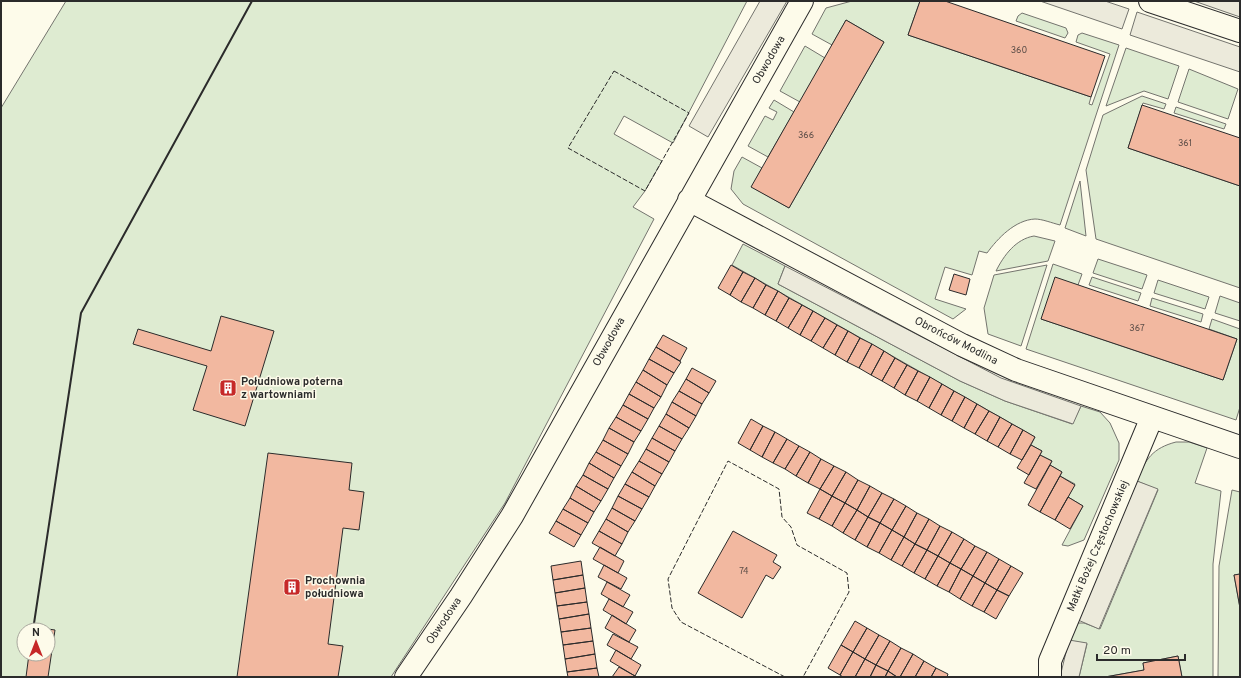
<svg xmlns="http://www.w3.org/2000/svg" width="1241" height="678" font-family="Overpass,sans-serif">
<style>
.green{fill:#deebd1;stroke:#74746e;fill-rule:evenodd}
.parking{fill:#eceadb;stroke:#74746e}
.building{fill:#f2b8a0;stroke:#2b2b2b}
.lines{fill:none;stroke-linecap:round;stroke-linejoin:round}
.minor-casing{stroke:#2b2b2b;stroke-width:24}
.minor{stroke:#fdfbea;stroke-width:22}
.fence{stroke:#2b2b2b;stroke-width:1;stroke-dasharray:5 2;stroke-linecap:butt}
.wall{stroke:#2b2b2b;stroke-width:2}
.labels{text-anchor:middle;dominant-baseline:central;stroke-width:3;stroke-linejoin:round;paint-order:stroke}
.number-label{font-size:9px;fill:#5d4e48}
.street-label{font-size:11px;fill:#2b2b2b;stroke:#fdfbea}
.poi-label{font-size:11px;font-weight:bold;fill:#2b2b2b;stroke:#fdfbea;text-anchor:start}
</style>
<rect width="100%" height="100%" fill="#fdfbea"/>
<path class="green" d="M66,1H747L673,143L624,116L614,134L662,161L645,191L633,207L654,219L505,503L391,677H1V108ZM24,630H48V654H24Z
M852,1H920L908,35L1091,97L1089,104L1092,105L1110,54L1076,42L1078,35L1082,33L1119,45L1060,225C1052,223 1042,219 1035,219C1015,220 998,238 987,253L979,251L972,275L945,267L935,299L966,309L953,319L743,204L731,189L734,171L742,157L762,168L752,187L789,208L884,42L846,20L832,45L812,34L826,8Z
M1022,13L1066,28L1068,33L1065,38L1016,21L1018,16Z
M805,46L825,58L800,102L780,91Z
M1126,48L1179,66L1168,99L1144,91L1106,106Z
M1189,69L1238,89L1228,119L1178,102Z
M1142,96L1166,104L1164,109L1143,103L1128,148L1240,186V288L1096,239L1086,170L1103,115Z
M774,100L794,112L768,157L748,146L765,116L773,120L777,112L769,108Z
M1176,107L1226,124L1224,129L1174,113Z
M1080,181L1086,236L1065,228Z
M1034,236L1055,241L1048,261L996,271C1004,255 1016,239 1034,236Z
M743,244L785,266L778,284L960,381L1005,401L1072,424L1081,406L1100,412L1110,423L1119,443V460L1084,540L1068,546L1062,545L1083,506L1068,497L1075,484L1060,476L1062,472L1050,465L1052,461L1040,455L1042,451L1031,445L1035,437L732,265Z
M1098,259L1147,275L1142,289L1093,273Z
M1053,264L1082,274L1078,285L1041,319L1223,380L1237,339L1209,329L1212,319L1240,329V407L1236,420L1026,349Z
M1047,265L1021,346L988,334L984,308L994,275Z
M1092,277L1141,293L1138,301L1089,285Z
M1158,280L1209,297L1205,309L1154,293Z
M1220,296L1240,303V321L1215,313Z
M1152,298L1203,314L1201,322L1150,306Z
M1176,442H1189L1207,448L1195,483L1221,491L1213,564V677H1182L1178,656L1143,663L1144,670L1105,677H1079L1087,644L1069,641L1077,623H1084L1100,629L1158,490L1137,481C1145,459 1153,448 1176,442Z
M1232,490L1240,492V574L1234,575L1240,608V677H1218L1219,566Z"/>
<path class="parking" d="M760,1H787L708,137L689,126Z
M1040,1H1105L1129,9L1122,29Z
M1194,1H1240V17Z
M1137,12L1240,47V72L1130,35Z
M785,266L1001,378L1081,406L1073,424L1005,401L960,381L778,284Z
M1137,481L1158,489L1099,629L1078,620Z
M1069,640L1087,643L1079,677H1060Z"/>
<path class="building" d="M920,1H945L1105,56L1091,97L908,35Z
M846,20L884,42L789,208L751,187Z
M1142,105L1240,138V186L1128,148Z
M731,265L743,272L730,295L718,288Z
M743,272L755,278L741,302L730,295Z
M954,274L970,279L966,295L949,290Z
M1055,277L1237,339L1223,380L1041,319Z
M755,278L766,285L753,308L741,302Z
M766,285L778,291L765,315L753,308Z
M778,291L789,298L776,321L765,315Z
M789,298L802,305L788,328L776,321Z
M802,305L813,311L800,335L788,328Z
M813,311L825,318L811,341L800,335Z
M221,316L274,331L245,426L193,410L207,366L133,344L138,329L211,351Z
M825,318L837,325L823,348L811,341Z
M837,325L848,331L835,355L823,348Z
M848,331L860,338L847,362L835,355Z
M663,335L687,348L680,361L656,347Z
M860,338L872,344L859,368L847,362Z
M872,344L884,351L871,375L859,368Z
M656,347L681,362L674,373L649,359Z
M884,351L895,358L882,381L871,375Z
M895,358L907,365L894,388L882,381Z
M649,359L674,373L667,385L643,370Z
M907,365L918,371L905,395L894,388Z
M692,368L716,381L709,393L686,379Z
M643,370L667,385L661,397L636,382Z
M918,371L930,377L917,401L905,395Z
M930,377L942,384L929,408L917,401Z
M686,379L709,393L702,404L679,391Z
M636,382L661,397L654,408L629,394Z
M942,384L954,391L941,415L929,408Z
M679,391L702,404L696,416L672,402Z
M954,391L965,397L952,421L941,415Z
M629,394L654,408L648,419L623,405Z
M965,397L977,404L964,428L952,421Z
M672,402L696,416L689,428L666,414Z
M977,404L989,411L975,434L964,428Z
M623,405L648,419L641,431L616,417Z
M989,411L1000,417L987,441L975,434Z
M666,414L689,428L682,439L659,426Z
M616,417L641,431L634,442L609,428Z
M1000,417L1012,424L998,447L987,441Z
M751,419L763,426L750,450L738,443Z
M1012,424L1023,430L1010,454L998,447Z
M659,426L682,439L675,451L652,438Z
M763,426L775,432L762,457L750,450Z
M609,428L634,442L628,454L603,440Z
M1023,430L1035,437L1022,460L1010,454Z
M775,432L787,439L773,463L762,457Z
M652,438L675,451L669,462L646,449Z
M787,439L799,446L785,469L773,463Z
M603,440L628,454L621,466L596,452Z
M1031,445L1042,451L1029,475L1017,468Z
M799,446L810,452L796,476L785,469Z
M646,449L669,462L662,474L639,461Z
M596,452L621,466L614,478L589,463Z
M810,452L821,459L808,483L796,476Z
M268,453L352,463L349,490L364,492L359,530L343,528L328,644L343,646L338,677H237Z
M1040,455L1052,461L1036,489L1024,483Z
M821,459L834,466L820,489L808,483Z
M639,461L662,474L655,486L632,472Z
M589,463L614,478L608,489L583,475Z
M1050,465L1062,472L1040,512L1028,505Z
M834,466L846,472L832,496L820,489Z
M632,472L655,486L649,497L625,484Z
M846,472L858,480L845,503L832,496Z
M583,475L608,489L601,501L576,486Z
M1060,476L1075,485L1055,520L1040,512Z
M858,480L870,486L857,510L845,503Z
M625,484L649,497L642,509L618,496Z
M576,486L601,501L594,512L570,498Z
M870,486L882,493L868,517L857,510Z
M820,489L832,496L819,519L807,513Z
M882,493L894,499L880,523L868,517Z
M618,496L642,509L635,521L612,508Z
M832,496L845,503L832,526L819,519Z
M1068,497L1083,506L1070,529L1055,520Z
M570,498L594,512L588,523L563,509Z
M894,499L906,506L892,530L880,523Z
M845,503L857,510L843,533L832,526Z
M906,506L917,513L904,537L892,530Z
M612,508L635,521L628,532L606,519Z
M563,509L588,523L581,535L556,521Z
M857,510L868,517L855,540L843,533Z
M917,513L929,519L915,544L904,537Z
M868,517L880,523L867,547L855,540Z
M606,519L628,532L622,544L599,531Z
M929,519L940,526L927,550L915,544Z
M556,521L581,535L574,547L549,533Z
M880,523L892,530L879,553L867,547Z
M940,526L952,532L938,556L927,550Z
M892,530L904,537L891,560L879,553Z
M599,531L622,544L615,556L592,543Z
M733,531L777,555L773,562L781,567L773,579L766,575L742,618L698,593Z
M952,532L964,539L950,563L938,556Z
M904,537L915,544L902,566L891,560Z
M964,539L975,546L961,569L950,563Z
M915,544L927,550L914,573L902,566Z
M975,546L987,552L973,576L961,569Z
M600,547L624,561L618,573L593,559Z
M927,550L938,556L925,579L914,573Z
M987,552L999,559L985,583L973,576Z
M938,556L950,563L937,586L925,579Z
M999,559L1011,566L997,590L985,583Z
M581,561L583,575L553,580L551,566Z
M950,563L961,569L949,592L937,586Z
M604,565L627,578L621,589L598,577Z
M1011,566L1023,573L1009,596L997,590Z
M961,569L973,576L960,599L949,592Z
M1240,574V608L1234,575Z
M583,575L585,588L555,593L553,580Z
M973,576L985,583L972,606L960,599Z
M607,582L630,595L623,607L601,594Z
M985,583L997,590L984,612L972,606Z
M585,588L587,602L557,606L555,593Z
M997,590L1009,596L996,619L984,612Z
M609,599L633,612L626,624L603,610Z
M587,602L589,614L559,619L557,606Z
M589,614L591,628L561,632L559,619Z
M612,615L636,630L629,642L605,628Z
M855,621L867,628L853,652L841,645Z
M34,627L55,630L48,677H26L29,654H48V630H33Z
M591,628L593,641L563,645L561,632Z
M867,628L879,635L865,659L853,652Z
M613,634L638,647L631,659L607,645Z
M879,635L890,641L876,665L865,659Z
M593,641L595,654L565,659L563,645Z
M890,641L901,648L888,671L876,665Z
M841,645L853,652L840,675L828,668Z
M901,648L913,654L900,677H897L888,671Z
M616,650L641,665L635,676L610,661Z
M853,652L865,659L855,677H843L840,675Z
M595,654L597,668L567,672L565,659Z
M913,654L924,661L915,677H900Z
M1178,656L1182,677H1105L1144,670L1143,663Z
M865,659L876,665L870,677H855Z
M924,661L936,668L931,677H915Z
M876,665L888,671L885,677H870Z
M619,667L635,676L637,677H612Z
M597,668L599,677H568L567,672Z
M936,668L948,674L947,677H931Z
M888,671L897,677H885Z"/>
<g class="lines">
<g class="minor-casing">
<path id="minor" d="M1150,1L1240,31
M689,200L962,345L1016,370L1240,447
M406,677L461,596L512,516L802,1
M1050,677V661L1152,417"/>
</g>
<use href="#minor" class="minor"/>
<path class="fence" d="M614,71L689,113L645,191L568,148Z
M785,677L681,622L672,608L668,579L728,461L779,489L782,517L791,527L797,545L847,573L849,592L803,677"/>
<path class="wall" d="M33,630L81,313L252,1"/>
</g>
<defs>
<g id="building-square" transform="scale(0.9)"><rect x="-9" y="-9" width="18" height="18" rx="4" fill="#c62828" stroke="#fdfbea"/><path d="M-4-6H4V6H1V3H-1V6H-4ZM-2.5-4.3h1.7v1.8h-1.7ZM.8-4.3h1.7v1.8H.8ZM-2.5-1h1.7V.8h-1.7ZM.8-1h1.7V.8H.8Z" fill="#fff"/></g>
</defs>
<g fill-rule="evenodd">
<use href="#building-square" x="228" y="388"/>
<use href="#building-square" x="292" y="587"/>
</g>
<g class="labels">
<g class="number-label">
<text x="1019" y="50">360</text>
<text x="806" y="135">366</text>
<text x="1185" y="143">361</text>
<text x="1137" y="328">367</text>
<text x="744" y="571">74</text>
</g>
<g class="street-label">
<text transform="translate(769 60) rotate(-60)">Obwodowa</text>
<text transform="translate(956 341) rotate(27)">Obrońców Modlina</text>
<text transform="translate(609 342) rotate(-61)">Obwodowa</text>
<text transform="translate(1098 546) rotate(-67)">Matki Bożej Częstochowskiej</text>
<text transform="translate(444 621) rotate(-56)">Obwodowa</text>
</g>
<g class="poi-label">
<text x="241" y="382">Południowa poterna<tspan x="241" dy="13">z wartowniami</tspan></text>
<text x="305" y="581">Prochownia<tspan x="305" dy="13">południowa</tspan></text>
</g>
</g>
<rect width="1241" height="678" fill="none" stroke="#2b2b2b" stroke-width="4"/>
<g transform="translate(36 642)"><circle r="19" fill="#fdfbea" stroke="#a9a89e"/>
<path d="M0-3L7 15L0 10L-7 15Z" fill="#c62828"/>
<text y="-6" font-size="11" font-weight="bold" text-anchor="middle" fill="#2b2b2b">N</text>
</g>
<path d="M1097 654v6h88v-6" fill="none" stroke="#2b2b2b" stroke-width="2"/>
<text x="1103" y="654" font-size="12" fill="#2b2b2b" stroke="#fdfbea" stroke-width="3" paint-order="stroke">20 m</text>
</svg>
